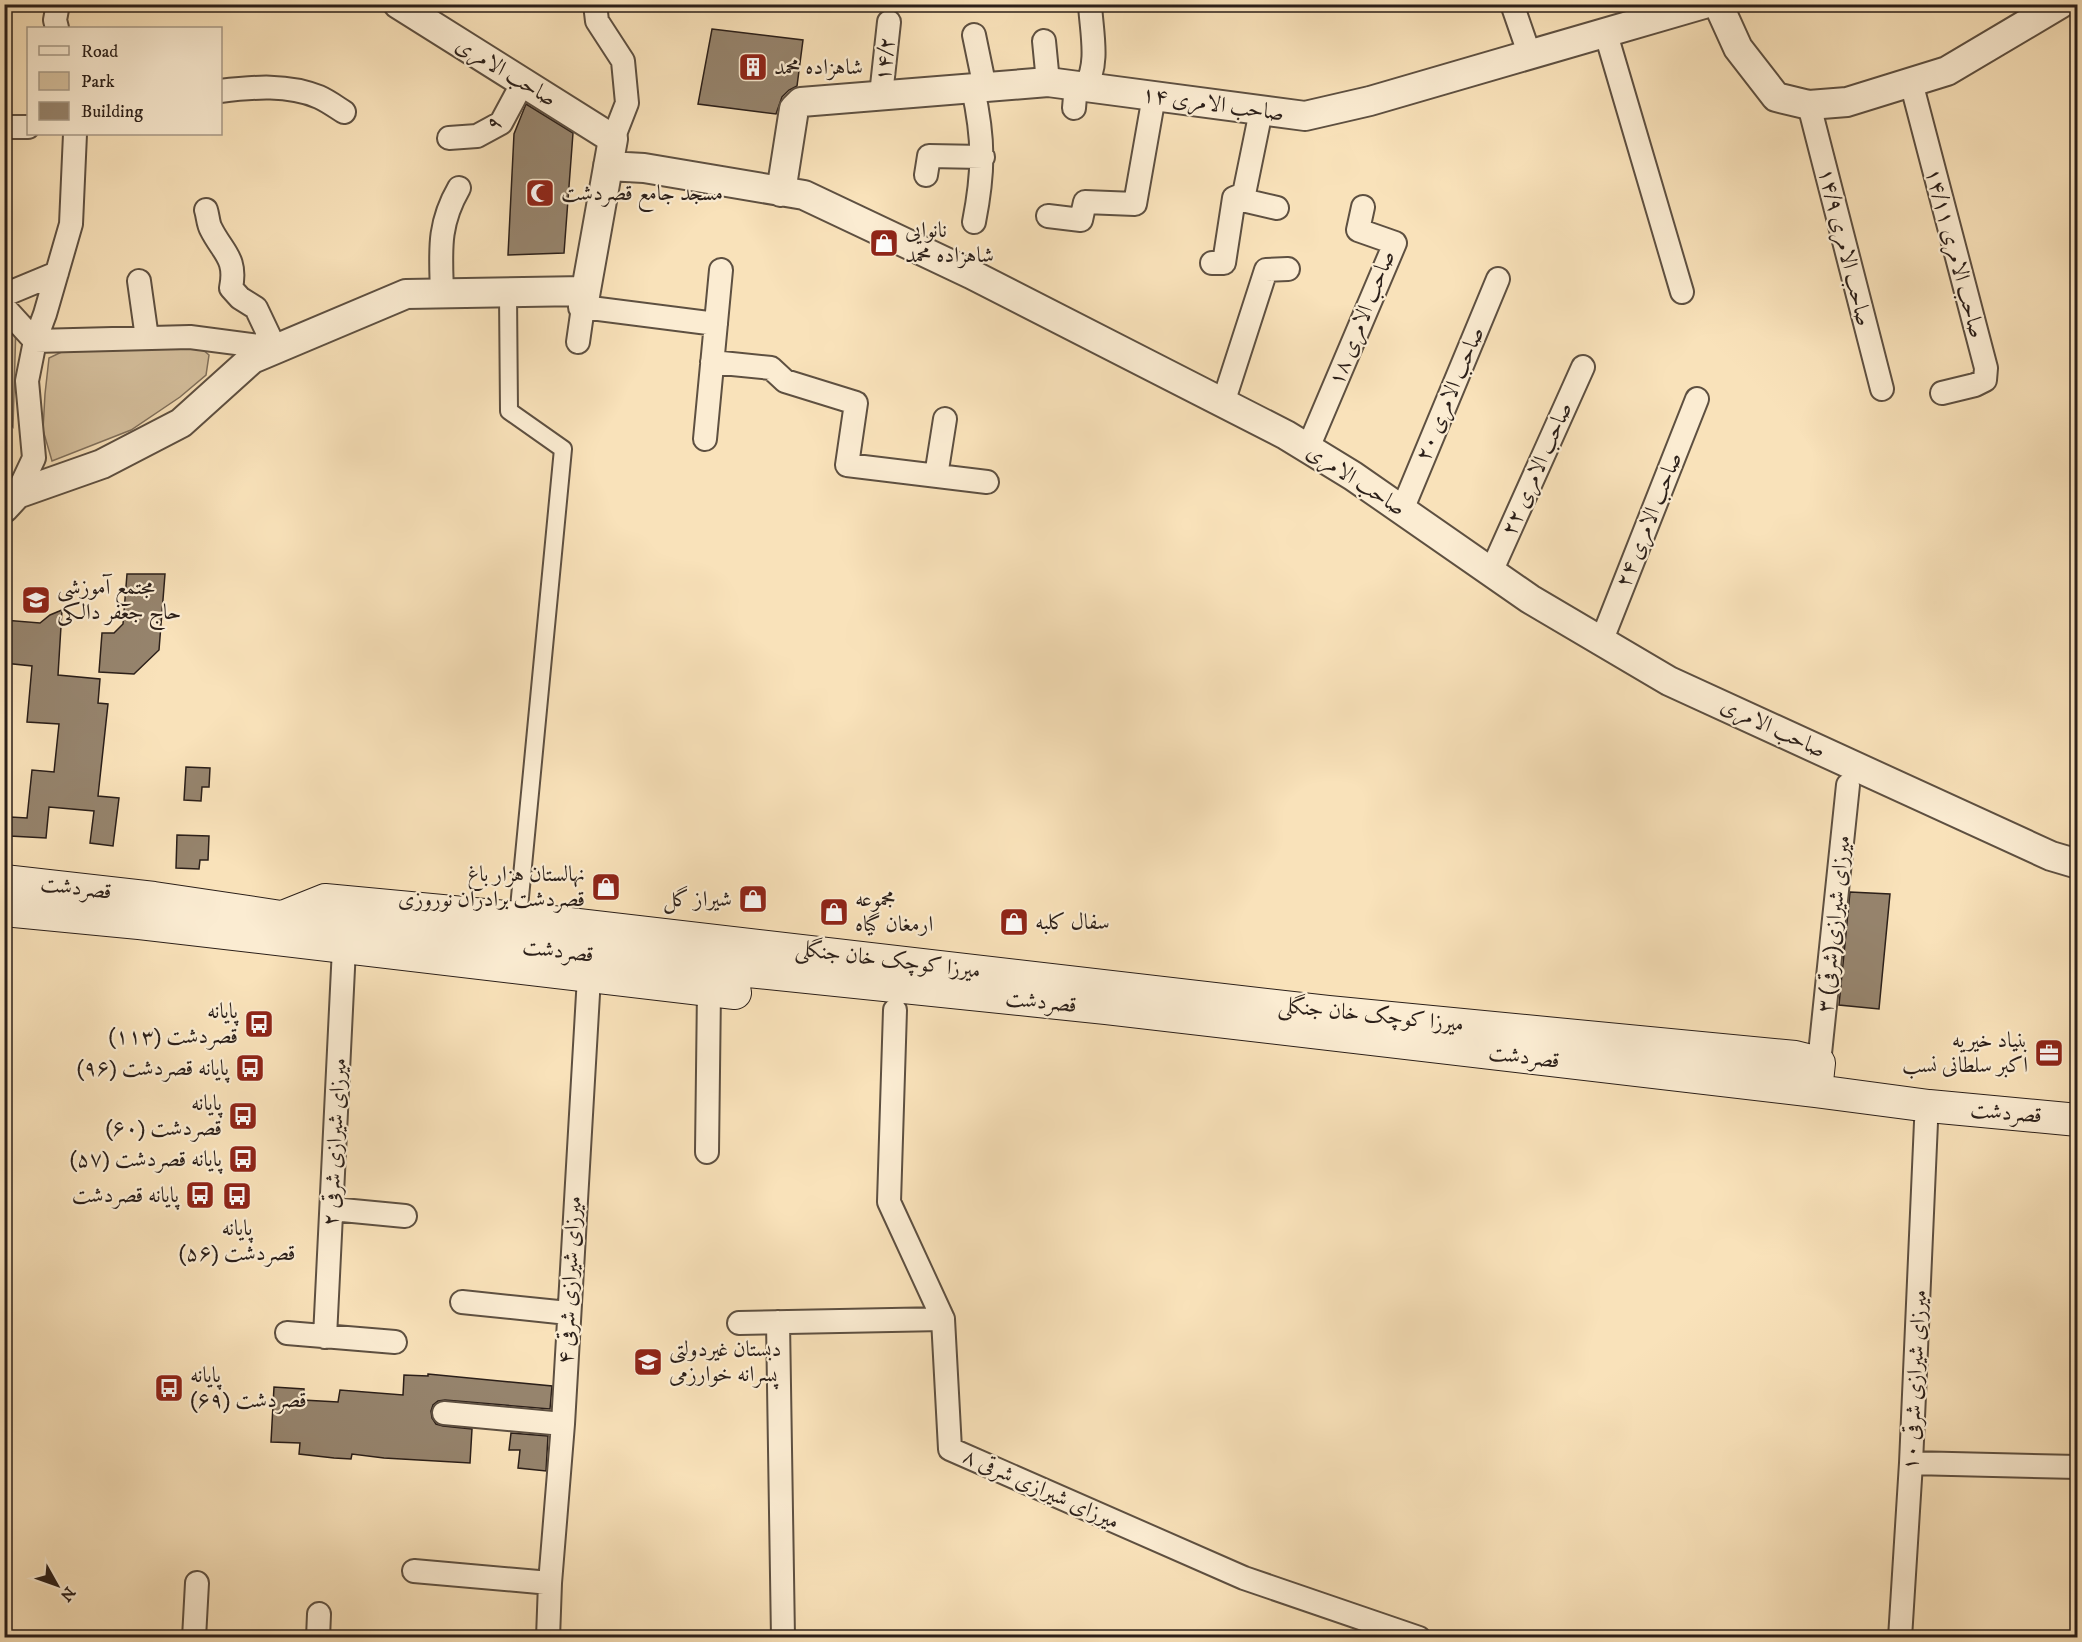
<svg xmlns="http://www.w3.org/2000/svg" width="2082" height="1642" font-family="'IM FELL DW Pica',Amiri,serif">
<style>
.green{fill:#d6c19f;stroke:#80705c;stroke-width:1.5}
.building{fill:#96846d;stroke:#2b1f19;stroke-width:1.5}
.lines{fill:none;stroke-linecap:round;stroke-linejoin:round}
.pedestrian-casing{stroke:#5e5041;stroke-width:20}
.minor-casing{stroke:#5e5041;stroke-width:26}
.tertiary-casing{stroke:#5e5041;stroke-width:32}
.secondary-casing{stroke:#2b1f19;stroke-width:34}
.pedestrian{stroke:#fbecd2;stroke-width:16}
.minor{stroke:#fbecd2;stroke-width:22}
.tertiary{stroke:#fbecd2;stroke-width:28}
.secondary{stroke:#fbecd2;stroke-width:32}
.labels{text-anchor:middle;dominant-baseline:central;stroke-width:4.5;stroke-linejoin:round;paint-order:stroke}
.street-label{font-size:22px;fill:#2b1f19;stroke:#fbecd2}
.poi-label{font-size:22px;fill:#2b1f19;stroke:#fbecd2;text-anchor:start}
</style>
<rect width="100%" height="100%" fill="#f9e2ba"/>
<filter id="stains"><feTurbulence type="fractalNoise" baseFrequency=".00333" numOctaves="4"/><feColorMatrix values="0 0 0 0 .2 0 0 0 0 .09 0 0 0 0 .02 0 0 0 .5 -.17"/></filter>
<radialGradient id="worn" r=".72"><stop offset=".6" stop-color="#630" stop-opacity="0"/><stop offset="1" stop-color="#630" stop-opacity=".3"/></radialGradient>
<path class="green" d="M4,315L16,324L13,427L5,417Z
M195,343L209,355L206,375L180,397L131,430L52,461L43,430L45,394L49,358L72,347Z"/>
<path class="building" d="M712,29L803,40L797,86L789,90L782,97L776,114L698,104Z
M526,104L573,133L564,253L508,255L514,134Z
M127,574H165L159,650L134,674L99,672L102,633H114L123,624Z
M62,610L58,675L100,679L98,703L108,704L98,796L119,798L113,846L90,843L94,811L49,807L46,838L10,836L11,817L27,818L32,770L54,772L59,724L27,722L32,666L4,663V620L40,623L50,615Z
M186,767L210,768L209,787H202L201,801L184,800Z
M177,835L209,836L208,860H200L199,869L176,868Z
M1850,892L1890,894L1879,1009L1839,1005Z
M428,1374L552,1386L550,1409L445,1400L438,1401L433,1405L431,1411L432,1418L436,1424L443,1426L472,1429L470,1463L384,1458L352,1454L351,1459L334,1458L299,1454L300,1443L271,1442L274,1387L304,1389L303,1400L338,1402L340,1390L403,1395L404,1375L428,1376Z
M511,1433L548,1436L546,1471L518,1468L520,1450H509Z"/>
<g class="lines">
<g class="pedestrian-casing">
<path id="pedestrian" d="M508,294L509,411L563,449L518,918"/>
</g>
<g class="minor-casing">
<path id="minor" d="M595,4L597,21L623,61L627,103L613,139
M1512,4L1530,56
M57,28L55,20L58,4
M1606,34L1682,292
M974,35L985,88
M1044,41L1048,82
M1911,82L1986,368L1985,380L1975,385L1942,393
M1085,86C1100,65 1091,29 1090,4
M973,89C984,139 984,171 974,222
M220,91C253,87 288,84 319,97C328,101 336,107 344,112
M881,95L889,22
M1809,105L1882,389
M1074,108L1076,85
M4,127H28
M449,138L477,136L501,123L523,82
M926,175L929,156L983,157
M1234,198L1277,208
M206,210C208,216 208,224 211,229C223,253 237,258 231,288L240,298L256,308L275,348
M1048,216L1081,220L1085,202L1135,204L1154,96
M1212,263H1224L1234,198L1244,194L1261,111
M139,281L147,338
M442,294C441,253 437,226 459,188
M4,295L57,273
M4,307L35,341L190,337L275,348
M578,342L583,307L716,324
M712,362L771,368L785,381L856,403L847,465L987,482
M1223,403L1266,270L1288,269
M705,439L721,270
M1308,448L1395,243L1358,230L1363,207
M936,476L945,419
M6,490L17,494L34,458L27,381L35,341L45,314L71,224L75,134
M1402,510L1498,279
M1491,572L1583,367
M1601,642L1697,399
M895,1010L889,1202L943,1319L950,1449L1244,1578L1419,1638
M1819,1063L1848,785
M707,1152L709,990
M332,1209L405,1216
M462,1302L568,1313
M778,1322L783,1638
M739,1323L943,1319
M287,1333L395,1342
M325,1337L344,948
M444,1413L563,1424
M1911,1463L2078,1467
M414,1571L550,1583
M194,1638L197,1583
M318,1638L319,1614
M548,1638L550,1583L563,1424L589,977
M1900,1638L1911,1463L1926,1122"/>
</g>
<g class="tertiary-casing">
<path id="tertiary" d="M398,4L613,139L583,307
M1718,4L1738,48L1776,97L1809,105L1847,102L1947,71L2060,4
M608,166L644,168L804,195L971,274L1286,435L1353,476L1530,599L1669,681L2051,856L2078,864
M781,192L794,109L801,102L1048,82L1305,116L1370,101L1704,4
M4,508L17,494L102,464L181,423L252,359L406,294L585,291"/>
</g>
<g class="secondary-casing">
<path id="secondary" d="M4,881L154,898L281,917L592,955L1106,1008L1816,1091L1929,1106L2078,1120
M4,910L139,923L735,993
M285,916L325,900L518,918L1328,1012L1795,1057L1819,1063L1816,1091"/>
</g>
<use href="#pedestrian" class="pedestrian"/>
<use href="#minor" class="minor"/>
<use href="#tertiary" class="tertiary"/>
<use href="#secondary" class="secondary"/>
</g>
<defs>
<g id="building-square" transform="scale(1.5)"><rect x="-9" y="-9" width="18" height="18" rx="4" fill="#8f2418" stroke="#fbecd2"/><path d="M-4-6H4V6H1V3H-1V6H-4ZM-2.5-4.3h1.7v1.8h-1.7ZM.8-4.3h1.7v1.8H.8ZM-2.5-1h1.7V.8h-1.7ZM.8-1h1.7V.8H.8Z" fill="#fff"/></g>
<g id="mosque-square" transform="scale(1.5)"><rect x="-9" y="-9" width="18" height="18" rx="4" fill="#8f2418" stroke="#fbecd2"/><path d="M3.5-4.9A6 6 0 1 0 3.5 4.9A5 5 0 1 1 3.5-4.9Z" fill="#fff"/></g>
<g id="shop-square" transform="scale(1.5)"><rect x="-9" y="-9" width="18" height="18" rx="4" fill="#8f2418" stroke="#fbecd2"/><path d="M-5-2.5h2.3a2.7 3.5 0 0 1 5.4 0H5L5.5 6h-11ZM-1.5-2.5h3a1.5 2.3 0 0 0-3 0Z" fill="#fff"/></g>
<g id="school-square" transform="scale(1.5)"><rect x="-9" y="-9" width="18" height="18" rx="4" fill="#8f2418" stroke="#fbecd2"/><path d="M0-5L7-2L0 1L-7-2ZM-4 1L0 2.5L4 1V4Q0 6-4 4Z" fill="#fff"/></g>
<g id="bus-square" transform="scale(1.5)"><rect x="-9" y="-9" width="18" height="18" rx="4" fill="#8f2418" stroke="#fbecd2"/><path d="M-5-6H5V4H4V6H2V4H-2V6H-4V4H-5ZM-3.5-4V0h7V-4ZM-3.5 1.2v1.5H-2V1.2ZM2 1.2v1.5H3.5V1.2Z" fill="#fff"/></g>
<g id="office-square" transform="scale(1.5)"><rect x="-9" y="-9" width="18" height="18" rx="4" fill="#8f2418" stroke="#fbecd2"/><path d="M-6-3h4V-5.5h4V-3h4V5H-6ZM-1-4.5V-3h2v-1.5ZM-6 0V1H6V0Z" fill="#fff"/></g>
</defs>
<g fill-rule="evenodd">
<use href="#building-square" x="753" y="67"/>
<use href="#mosque-square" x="540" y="193"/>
<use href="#shop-square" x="884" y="243"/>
<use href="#school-square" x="36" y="600"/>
<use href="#shop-square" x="606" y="887"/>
<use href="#shop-square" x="753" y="899"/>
<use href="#shop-square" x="834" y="912"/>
<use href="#shop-square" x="1014" y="922"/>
<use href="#bus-square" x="259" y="1024"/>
<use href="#office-square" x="2049" y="1053"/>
<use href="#bus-square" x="250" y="1068"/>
<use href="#bus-square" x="243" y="1116"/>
<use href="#bus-square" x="243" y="1159"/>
<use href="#bus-square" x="200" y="1195"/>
<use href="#bus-square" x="237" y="1196"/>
<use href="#school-square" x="648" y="1362"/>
<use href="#bus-square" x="169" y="1388"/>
</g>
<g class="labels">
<g class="street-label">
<text transform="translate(885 59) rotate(-84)">۱۴/۲</text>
<text transform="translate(506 72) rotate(31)">صاحب الامری</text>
<text transform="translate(1213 104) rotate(8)">۱۴ صاحب الامری</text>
<text transform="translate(494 123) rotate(-42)">۹</text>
<text transform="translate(1845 247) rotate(76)">۱۴/۹ صاحب الامری</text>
<text transform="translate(1955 253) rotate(75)">۱۴/۱۱ صاحب الامری</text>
<text transform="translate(1362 318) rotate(-68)">۱۸ صاحب الامری</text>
<text transform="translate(1450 394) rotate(-67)">۲۰ صاحب الامری</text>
<text transform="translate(1537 469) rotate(-66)">۲۲ صاحب الامری</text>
<text transform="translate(1356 480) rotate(33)">صاحب الامری</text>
<text transform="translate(1649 520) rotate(-68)">۲۴ صاحب الامری</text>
<text transform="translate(1773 728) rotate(25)">صاحب الامری</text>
<text transform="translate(76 888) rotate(7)">قصردشت</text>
<text transform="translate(1834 924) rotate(-84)">۳ میرزای شیرازی(شرقی)</text>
<text transform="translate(558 951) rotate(7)">قصردشت</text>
<text transform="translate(888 960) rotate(7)">میرزا کوچک خان جنگلی</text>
<text transform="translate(1041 1002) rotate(6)">قصردشت</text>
<text transform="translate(1371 1015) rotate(6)">میرزا کوچک خان جنگلی</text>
<text transform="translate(1524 1057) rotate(7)">قصردشت</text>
<text transform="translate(2006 1113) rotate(5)">قصردشت</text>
<text transform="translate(335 1142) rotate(-87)">۲ میرزای شیرازی شرقی</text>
<text transform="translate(570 1280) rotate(-87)">۴ میرزای شیرازی شرقی</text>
<text transform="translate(1915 1380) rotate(-87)">۱۰ میرزای شیرازی شرقی</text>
<text transform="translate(1041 1489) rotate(24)">۸ میرزای شیرازی شرقی</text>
</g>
<g class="poi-label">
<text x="774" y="67">شاهزاده محمد</text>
<text x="561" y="193">مسجد جامع قصردشت</text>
<text x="905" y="230">نانوایی<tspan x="905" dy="25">شاهزاده محمد</tspan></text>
<text x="57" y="587">مجتمع آموزشی<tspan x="57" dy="25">حاج جعفر دالکی</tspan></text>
<text x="585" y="874" text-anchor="end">نهالستان هزار باغ<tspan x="585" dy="25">قصردشت برادران نوروزی</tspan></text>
<text x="732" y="899" text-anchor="end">شیراز گل</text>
<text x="855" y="899">مجموعه<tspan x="855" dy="25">ارمغان گیاه</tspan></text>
<text x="1035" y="922">سفال کلبه</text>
<text x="238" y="1011" text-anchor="end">پایانه<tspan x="238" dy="25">قصردشت (۱۱۳)</tspan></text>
<text x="2028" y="1040" text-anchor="end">بنیاد خیریه<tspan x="2028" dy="25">اکبر سلطانی نسب</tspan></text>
<text x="229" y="1068" text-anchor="end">پایانه قصردشت (۹۶)</text>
<text x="222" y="1103" text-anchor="end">پایانه<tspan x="222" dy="25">قصردشت (۶۰)</tspan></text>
<text x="222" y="1159" text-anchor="end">پایانه قصردشت (۵۷)</text>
<text x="179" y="1195" text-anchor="end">پایانه قصردشت</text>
<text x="237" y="1228" text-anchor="middle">پایانه<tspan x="237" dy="25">قصردشت (۵۶)</tspan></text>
<text x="669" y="1349">دبستان غیردولتی<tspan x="669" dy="25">پسرانه خوارزمی</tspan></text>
<text x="190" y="1375">پایانه<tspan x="190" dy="25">قصردشت (۶۹)</tspan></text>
</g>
</g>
<rect width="2082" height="1642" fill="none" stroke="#f9e2ba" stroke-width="24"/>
<rect x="6" y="6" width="2070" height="1630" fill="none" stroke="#2b1f19" stroke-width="3"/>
<rect x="12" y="12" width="2058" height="1618" fill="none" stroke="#2b1f19" stroke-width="1.5"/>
<rect x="27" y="27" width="195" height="108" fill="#fbecd2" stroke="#a89a88" stroke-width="1.5"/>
<rect x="39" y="46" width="30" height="9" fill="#fbecd2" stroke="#a89a88" stroke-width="1.5"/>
<text x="81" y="57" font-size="18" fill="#2b1f19">Road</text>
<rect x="39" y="72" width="30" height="18" fill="#d6c19f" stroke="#a89a88" stroke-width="1.5"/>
<text x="81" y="87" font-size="18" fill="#2b1f19">Park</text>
<rect x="39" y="102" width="30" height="18" fill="#96846d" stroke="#a89a88" stroke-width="1.5"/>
<text x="81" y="117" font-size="18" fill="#2b1f19">Building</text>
<g transform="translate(57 1585) rotate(130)" stroke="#fbecd2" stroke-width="4.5" paint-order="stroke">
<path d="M0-4.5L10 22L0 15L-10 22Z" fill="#2b1f19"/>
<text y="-9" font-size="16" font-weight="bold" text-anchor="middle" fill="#2b1f19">N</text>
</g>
<rect width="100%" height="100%" filter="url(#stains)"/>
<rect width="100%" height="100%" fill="url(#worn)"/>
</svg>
